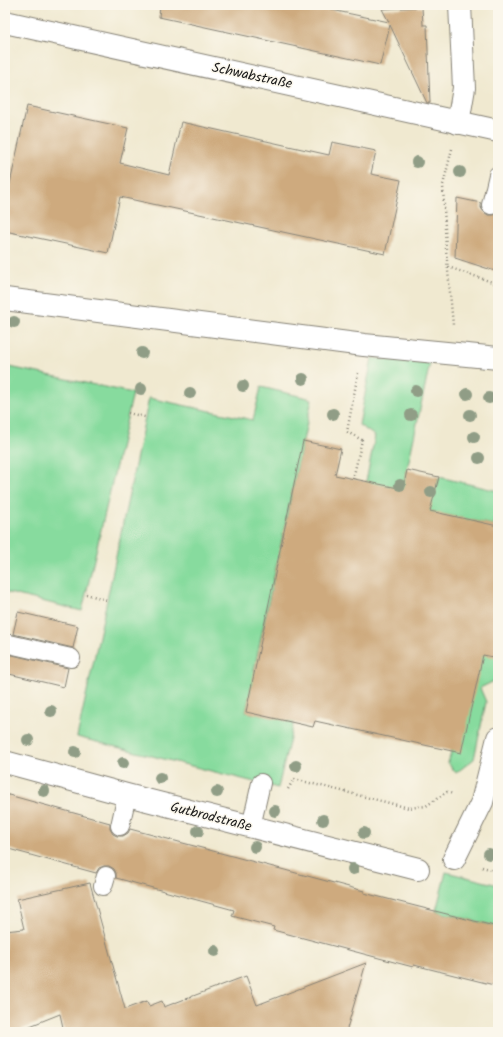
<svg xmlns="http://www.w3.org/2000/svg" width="503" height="1037" font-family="Kalam,sans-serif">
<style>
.green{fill:#87db9e;stroke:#527c5d}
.building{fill:#ceaa7e}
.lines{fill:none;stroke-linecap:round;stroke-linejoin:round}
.service-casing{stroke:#868276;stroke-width:20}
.pedestrian-casing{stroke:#868276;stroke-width:24}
.minor-casing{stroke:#868276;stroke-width:24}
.tertiary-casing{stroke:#868276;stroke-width:24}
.path{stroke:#868276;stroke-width:2.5;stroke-dasharray:1 3;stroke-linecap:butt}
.service{stroke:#fff;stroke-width:18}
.pedestrian{stroke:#fff;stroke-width:22}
.minor{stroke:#fff;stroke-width:22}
.tertiary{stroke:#fff;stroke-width:22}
.tree{fill:#909d86}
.labels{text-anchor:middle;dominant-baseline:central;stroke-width:3;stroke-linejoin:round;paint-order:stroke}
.street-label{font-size:14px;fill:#1c1c1c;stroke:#fbf7ec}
</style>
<rect width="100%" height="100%" fill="#fbf7ec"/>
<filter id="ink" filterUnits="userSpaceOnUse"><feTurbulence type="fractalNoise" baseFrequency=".025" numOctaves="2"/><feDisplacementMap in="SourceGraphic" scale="8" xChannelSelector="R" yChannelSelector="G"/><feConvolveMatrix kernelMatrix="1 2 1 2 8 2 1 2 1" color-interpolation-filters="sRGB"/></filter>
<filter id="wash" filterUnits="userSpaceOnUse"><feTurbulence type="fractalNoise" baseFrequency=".012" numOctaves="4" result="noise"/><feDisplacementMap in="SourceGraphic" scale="16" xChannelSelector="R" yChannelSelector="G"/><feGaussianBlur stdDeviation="0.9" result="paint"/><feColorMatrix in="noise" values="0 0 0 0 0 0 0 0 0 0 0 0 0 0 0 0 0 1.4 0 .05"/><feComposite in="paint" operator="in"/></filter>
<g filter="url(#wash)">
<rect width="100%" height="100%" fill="#f0e9d0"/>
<path class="green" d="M372,358L430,363L405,479L437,486L439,477L498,491V519H496L493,525L363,497L375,436L359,425Z
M5,366L133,393L82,611L5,592Z
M261,387L312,399L254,670L259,672L252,685L246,712L294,722L278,788L77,737L107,600L149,398L253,420Z
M487,634L498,658V679L480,688L486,702L474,759L456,773L448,763Z
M446,872L498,885V927L436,911Z"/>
<g id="blocks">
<path class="building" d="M160,5H333L332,10L389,22L382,9L422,7L423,25H427L430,103H427L390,25L380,65L159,17Z
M27,106L128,128L120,163L169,175L181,122L329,155L332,142L376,151L371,174L401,180L385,254L120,197L108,253L5,231V187L9,188Z
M457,198L481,203V208L484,212L488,215H494L498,213V272L455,258Z
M303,441L341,449L335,475L403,489L407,470L439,477L430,511L498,526V658L483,655L461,753L315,721L313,727L246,712Z
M18,612L78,626L73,648L13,634Z
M8,654L68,668L64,687L5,673Z
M5,794L110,823V829L113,834L117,836H123L128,833L130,829L364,891V893L498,927V986L414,965L413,967L273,930L274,927L232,916L234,910L116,878V873L114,869L109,866H104L99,868L96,873L5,848Z
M90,883L125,1009L147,1001L149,1006L162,1001L164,1007L246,976L257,1005L366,963L346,1032H64L60,1014L15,1032H5V931L24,929L17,899Z"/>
</g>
</g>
<g filter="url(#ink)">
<use href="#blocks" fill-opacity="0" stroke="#868276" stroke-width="1"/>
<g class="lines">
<g class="service-casing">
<path id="service" d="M491,205L498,175
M5,643L71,658
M120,826L127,795
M251,827L261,783
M103,886L106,876"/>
</g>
<g class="pedestrian-casing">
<path id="pedestrian" d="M5,299L364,345L498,358
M5,762L127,795L418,869
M454,859L482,802L498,738"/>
</g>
<g class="minor-casing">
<path id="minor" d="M458,123L464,88L460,5"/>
</g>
<g class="tertiary-casing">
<path id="tertiary" d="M5,22L498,131"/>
</g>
<path class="path" d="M452,149L443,185L446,249L453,325
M448,267L498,284
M128,413L145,417
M353,479L362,440L347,432L358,373
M497,490L498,496
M86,594L107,600
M288,789L294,779L409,808L426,806L447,792L453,794
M482,867L498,871"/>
<use href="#service" class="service"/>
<use href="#pedestrian" class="pedestrian"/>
<use href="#minor" class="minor"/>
<use href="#tertiary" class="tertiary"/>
</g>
<g class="tree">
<circle cx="417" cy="162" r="6"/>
<circle cx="460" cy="172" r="6"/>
<circle cx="14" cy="322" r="6"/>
<circle cx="142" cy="353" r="6"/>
<circle cx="303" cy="379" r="6"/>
<circle cx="243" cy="386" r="6"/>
<circle cx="141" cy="389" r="6"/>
<circle cx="416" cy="391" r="6"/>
<circle cx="190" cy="393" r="6"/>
<circle cx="467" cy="394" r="6"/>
<circle cx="489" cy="398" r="6"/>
<circle cx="333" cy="414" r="6"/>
<circle cx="411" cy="415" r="6"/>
<circle cx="470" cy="415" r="6"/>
<circle cx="474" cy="437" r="6"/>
<circle cx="479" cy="458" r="6"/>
<circle cx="400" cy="485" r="6"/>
<circle cx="431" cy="492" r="6"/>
<circle cx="51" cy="711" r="6"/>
<circle cx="28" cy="740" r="6"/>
<circle cx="75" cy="752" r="6"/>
<circle cx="123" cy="763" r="6"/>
<circle cx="296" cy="766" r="6"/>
<circle cx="160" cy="778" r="6"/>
<circle cx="44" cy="791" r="6"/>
<circle cx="217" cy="792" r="6"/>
<circle cx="275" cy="811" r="6"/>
<circle cx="323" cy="820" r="6"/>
<circle cx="198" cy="831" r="6"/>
<circle cx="364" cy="833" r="6"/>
<circle cx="255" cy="847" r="6"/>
<circle cx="489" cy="854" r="6"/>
<circle cx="353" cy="869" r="6"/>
<circle cx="215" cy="951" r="6"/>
</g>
</g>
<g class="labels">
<g class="street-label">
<text transform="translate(252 76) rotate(12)">Schwabstraße</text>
<text transform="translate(211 817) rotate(14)">Gutbrodstraße</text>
</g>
</g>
<rect width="503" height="1037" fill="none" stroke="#fbf7ec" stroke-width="20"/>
</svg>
